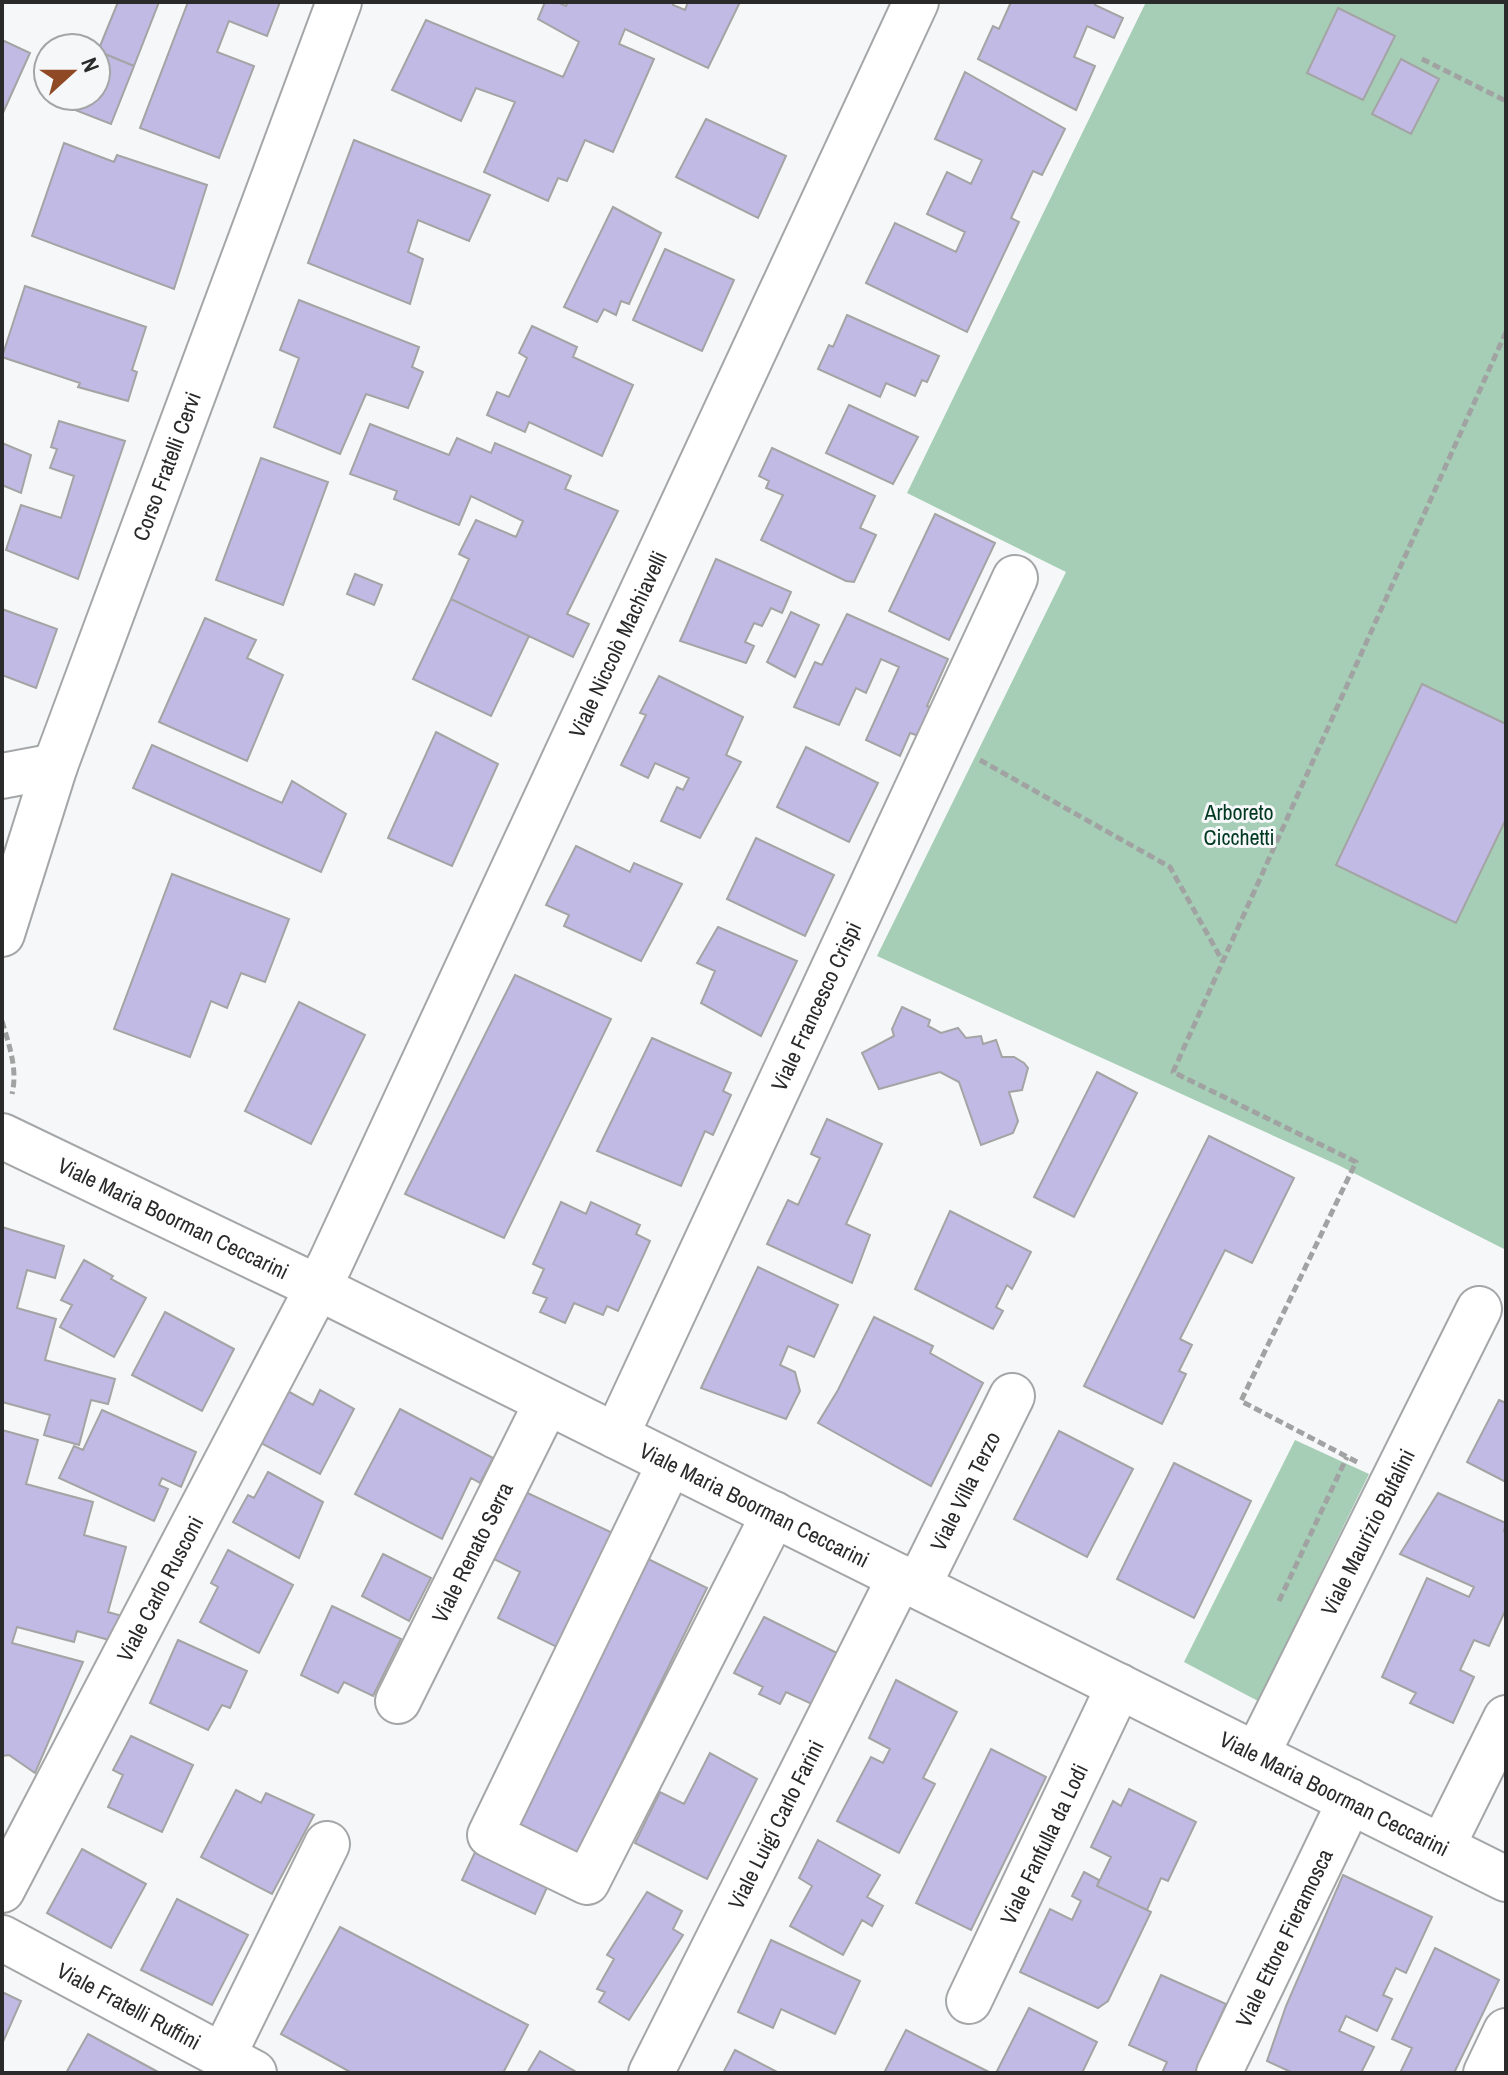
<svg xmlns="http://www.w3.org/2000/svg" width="1508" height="2075" font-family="'Archivo Narrow',sans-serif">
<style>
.green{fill:#a6ceb6}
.building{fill:#c1bae4;stroke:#a4a4a5;stroke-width:2}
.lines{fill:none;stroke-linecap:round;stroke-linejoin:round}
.minor-casing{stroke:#a5a6a7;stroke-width:48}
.path{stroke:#a1a2a2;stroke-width:5;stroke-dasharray:8 4;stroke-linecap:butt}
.minor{stroke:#fff;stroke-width:44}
.labels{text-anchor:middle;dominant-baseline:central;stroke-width:6;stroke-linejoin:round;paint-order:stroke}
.street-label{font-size:22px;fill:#2a2a2a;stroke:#f6f7f8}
.park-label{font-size:22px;fill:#003921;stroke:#f6f7f8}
</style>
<rect width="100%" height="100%" fill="#f6f7f8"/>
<path class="green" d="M1146,2H1506V1250L1338,1165L877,956L1066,572L907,493Z
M1295,1440L1369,1474L1258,1701L1184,1662Z"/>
<path class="building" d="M118,2H159L134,66L98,51Z
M188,2H280L267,36L229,21L217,52L254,66L219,158L140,128Z
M545,2H557L566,6L568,2H672L673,5L685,10L688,2H740L708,68L625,29L619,44L654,59L613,152L585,140L567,181L558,178L548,201L484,172L515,102L476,88L461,121L392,90L426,20L563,77L579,42L538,19Z
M1011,2H1096L1095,5L1123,18L1114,38L1087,26L1074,57L1095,66L1076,110L978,59L993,26L999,29Z
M1338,8L1395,36L1363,100L1307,73Z
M2,40L30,53L2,115Z
M98,51L134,66L111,124L75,110L80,96H96V56Z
M1401,59L1439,79L1411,134L1372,114Z
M965,72L1065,129L1042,175L1033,171L1011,218L1019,222L967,332L866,283L895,223L956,252L965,232L927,214L947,172L971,184L982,160L935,139Z
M706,119L786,156L758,218L676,177Z
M354,140L490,195L469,241L418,220L408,252L423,259L410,304L308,263Z
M64,143L114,162L117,155L207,185L174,289L32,236Z
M613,207L661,233L629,304L621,301L616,315L604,309L597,322L564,307Z
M665,249L734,280L702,351L633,320Z
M25,286L146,327L132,370L137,372L128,401L78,387L80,383L2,357Z
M299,300L419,347L412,367L423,372L408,408L366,394L340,454L274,427L299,358L280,350Z
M847,315L939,356L927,382L922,380L915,396L886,383L880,397L818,369L829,345L833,347Z
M532,326L577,347L573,357L633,385L602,456L529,422L525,432L487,415L497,392L509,397L527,358L519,353Z
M849,405L918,437L893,484L826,453Z
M59,421L125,441L78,579L6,550L21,505L61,518L74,476L50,468L57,449L51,447Z
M370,424L449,455L457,438L491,453L495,443L571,476L565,489L618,511L567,614L589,624L573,657L451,599L469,559L459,554L476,520L516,537L523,521L471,496L459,525L394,499L397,491L350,474Z
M2,443L31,455L21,493L2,485Z
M772,448L875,496L860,528L876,535L854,582L846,581L761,540L783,495L766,488L769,481L759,476Z
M261,458L328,482L283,605L216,580Z
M935,514L995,543L949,640L889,611Z
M716,559L791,592L782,613L771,608L762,626L754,623L745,642L754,646L746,663L680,641Z
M355,574L382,585L374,605L347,594Z
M451,599L529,636L491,716L413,679Z
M2,609L57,629L36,688L2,675Z
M791,612L819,625L795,677L767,662Z
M847,614L948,659L927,706L932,708L919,736L910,733L900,756L866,740L899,667L881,659L866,693L856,688L839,725L794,707L815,662L822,665Z
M205,618L256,640L247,658L283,675L247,761L159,722Z
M659,676L743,717L726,755L741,762L700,838L661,821L677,787L683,790L689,778L655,763L648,778L621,765L646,715L640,713Z
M1422,684L1506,724V819L1456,923L1336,865Z
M436,732L498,764L452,866L388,838Z
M152,745L282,803L292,781L346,814L321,872L133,788Z
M806,747L878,783L849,842L777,807Z
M756,838L834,875L805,936L727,899Z
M576,846L630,872L634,863L682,884L641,961L564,926L569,915L546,905Z
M172,874L289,919L265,982L241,973L227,1008L211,1001L190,1057L114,1029Z
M718,927L797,961L761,1036L701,1003L715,971L697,963Z
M515,975L611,1019L504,1238L405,1194Z
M299,1002L365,1035L311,1144L245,1111Z
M902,1007L930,1020L928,1026L941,1033L958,1028L966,1038L981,1036L983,1044L996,1040L1002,1057H1014L1024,1063L1028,1068L1022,1090L1009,1092L1018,1121L1013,1133L981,1145L959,1082L940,1072L879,1089L862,1053L894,1036L892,1029Z
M652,1038L731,1073L723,1091L731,1095L713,1135L705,1131L681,1186L597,1151Z
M1097,1072L1137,1093L1074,1217L1034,1197Z
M827,1119L882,1144L846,1224L870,1235L852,1283L767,1244L788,1200L798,1205L820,1158L811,1154Z
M1209,1136L1294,1178L1252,1263L1225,1250L1180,1339L1192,1345L1179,1371L1186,1374L1162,1424L1084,1386Z
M561,1202L586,1214L591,1202L640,1225L636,1234L650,1241L618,1311L607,1306L603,1315L574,1303L565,1323L540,1312L547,1298L533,1293L544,1269L533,1264Z
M950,1211L1031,1252L1012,1289L1007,1285L996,1307L1003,1311L993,1329L915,1289Z
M2,1227L64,1246L55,1278L27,1270L17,1308L56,1319L45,1360L115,1379L108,1404L91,1400L79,1445L44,1435L50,1415L2,1402Z
M84,1260L113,1276L111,1279L146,1298L114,1357L60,1327L72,1305L61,1300Z
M758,1267L838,1305L814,1357L788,1346L780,1365L795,1372L800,1391L786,1419L701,1388Z
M165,1312L234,1349L202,1411L132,1375Z
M874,1317L933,1346L930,1353L983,1383L931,1486L818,1423L838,1390Z
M282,1388L313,1405L320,1390L354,1409L320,1474L255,1440Z
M1499,1400L1506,1403V1482L1467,1462Z
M400,1409L493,1458L480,1483L471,1478L442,1539L355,1494Z
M102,1410L196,1452L181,1487L162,1478L159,1485L168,1489L154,1521L59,1478L74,1446L83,1450Z
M2,1430L38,1440L26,1484L93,1502L84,1535L126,1547L108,1612L122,1616L116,1642L77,1631L74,1642L17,1627L12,1643L83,1662L35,1773L9,1755L2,1756Z
M1059,1431L1133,1469L1087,1557L1014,1519Z
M1174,1463L1251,1501L1194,1618L1117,1579Z
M268,1472L323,1502L299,1558L233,1522L248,1495L254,1498Z
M519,1489L619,1536L561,1649L498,1618L520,1572L490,1557Z
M1438,1493L1506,1523L1504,1531L1506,1532V1609L1489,1646L1474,1640L1460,1670L1474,1677L1453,1723L1410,1703L1416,1693L1382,1677L1427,1578L1469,1597L1474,1587L1400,1554Z
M228,1550L293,1585L259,1653L200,1622L218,1587L211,1583Z
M383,1554L431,1578L409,1621L362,1596Z
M642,1556L707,1588L575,1858L510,1826Z
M332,1606L401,1639L373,1696L344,1682L338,1693L301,1675Z
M764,1617L839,1654L814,1705L786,1692L780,1704L759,1694L763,1687L734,1673Z
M178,1640L247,1671L230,1708L222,1705L208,1730L150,1703Z
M896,1680L957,1712L923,1778L935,1784L899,1853L837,1821L871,1757L883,1763L890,1749L869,1738Z
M131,1736L193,1765L162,1832L108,1807L123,1775L113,1770Z
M991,1749L1046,1777L971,1930L916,1903Z
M710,1753L757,1779L707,1879L635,1843L660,1792L684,1804Z
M1129,1789L1196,1822L1168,1881L1161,1878L1147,1910L1097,1886L1111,1857L1091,1847L1113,1801L1121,1806Z
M236,1790L261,1803L266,1793L314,1815L272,1894L201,1857Z
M491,1818L563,1852L535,1914L462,1880Z
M818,1840L880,1875L867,1897L883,1906L872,1926L862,1920L843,1955L790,1926L812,1886L799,1878Z
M82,1849L146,1884L111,1948L47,1913Z
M1084,1872L1099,1880L1097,1886L1151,1912L1108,2001L1098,2008L1020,1972L1050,1909L1072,1920L1081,1901L1072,1896Z
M1343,1875L1432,1917L1406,1973L1396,1968L1383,1995L1392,1999L1377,2031L1346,2016L1339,2031L1374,2047L1361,2073H1293L1267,2061L1286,2006Z
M647,1892L682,1911L673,1929L683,1935L629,2020L599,2002L605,1992L597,1989L614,1959L607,1955Z
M177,1899L248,1935L212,2005L141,1970Z
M340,1927L528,2025L503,2073H352L281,2034Z
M771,1940L860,1981L835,2034L781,2009L773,2028L738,2012Z
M1435,1948L1499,1980L1454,2073H1400L1412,2048L1392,2039Z
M1161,1975L1226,2004L1195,2073H1162L1167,2062L1129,2045Z
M2,1992L21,2001L2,2044Z
M1029,2008L1097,2042L1082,2073H996Z
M906,2030L945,2050L991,2073H884Z
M88,2034L160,2073H66Z
M735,2050L779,2073H723Z
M540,2051L578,2073H527Z"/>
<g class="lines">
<g class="minor-casing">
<g id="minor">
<path d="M2,776L55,766"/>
<path id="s1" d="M2,934L55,766L339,2"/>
<path id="s2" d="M2,1136L319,1288L1506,1879"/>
<path id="s3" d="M616,1436L1015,578"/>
<path d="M670,1463L490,1835L587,1882L774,1514"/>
<path id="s4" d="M918,1586L1012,1396"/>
<path id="s5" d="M398,1701L547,1402"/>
<path id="s6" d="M1257,1754L1479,1309"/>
<path d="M1442,1847L1506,1718"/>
<path id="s7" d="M2,1890L330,1264L916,2"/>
<path id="s8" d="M2,1938L254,2073"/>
<path id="s9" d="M969,2001L1119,1686"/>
<path d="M223,2056L327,1844"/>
<path id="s10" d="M651,2073L900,1577"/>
<path id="s11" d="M1219,2073L1350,1801"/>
<path d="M1486,2073L1506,2031"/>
</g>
</g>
<path class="path" d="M1422,59L1506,101
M980,760L1170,867L1223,962
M2,1021C9,1045 18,1069 12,1094
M1357,1462L1241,1401L1356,1162L1173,1072L1506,332
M1279,1601L1347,1457"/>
<use href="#minor" class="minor"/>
</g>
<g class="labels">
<g class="street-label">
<text stroke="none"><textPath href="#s1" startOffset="496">Corso Fratelli Cervi</textPath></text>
<text stroke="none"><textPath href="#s7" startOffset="1390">Viale Niccolò Machiavelli</textPath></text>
<text stroke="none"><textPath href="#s3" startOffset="474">Viale Francesco Crispi</textPath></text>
<text stroke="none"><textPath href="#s2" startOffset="190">Viale Maria Boorman Ceccarini</textPath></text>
<text stroke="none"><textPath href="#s4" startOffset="106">Viale Villa Terzo</textPath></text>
<text stroke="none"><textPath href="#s2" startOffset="838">Viale Maria Boorman Ceccarini</textPath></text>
<text stroke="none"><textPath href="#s6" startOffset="248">Viale Maurizio Bufalini</textPath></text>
<text stroke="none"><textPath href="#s5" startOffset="166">Viale Renato Serra</textPath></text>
<text stroke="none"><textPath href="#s7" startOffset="340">Viale Carlo Rusconi</textPath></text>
<text stroke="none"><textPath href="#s2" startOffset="1486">Viale Maria Boorman Ceccarini</textPath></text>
<text stroke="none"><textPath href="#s10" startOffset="278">Viale Luigi Carlo Farini</textPath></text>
<text stroke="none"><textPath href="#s9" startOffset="174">Viale Fanfulla da Lodi</textPath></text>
<text stroke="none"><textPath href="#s11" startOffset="150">Viale Ettore Fieramosca</textPath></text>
<text stroke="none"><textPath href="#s8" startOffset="144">Viale Fratelli Ruffini</textPath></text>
</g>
<g class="park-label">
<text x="1239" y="812">Arboreto<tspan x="1239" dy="25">Cicchetti</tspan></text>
</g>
</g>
<rect width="1508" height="2075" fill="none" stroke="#2a2a2a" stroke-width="8"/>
<g transform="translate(72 72) rotate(69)"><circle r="38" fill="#f6f7f8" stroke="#a4a5a6" stroke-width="2"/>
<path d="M0-6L14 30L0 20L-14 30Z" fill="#904925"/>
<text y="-12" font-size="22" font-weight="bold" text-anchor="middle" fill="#2a2a2a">N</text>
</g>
</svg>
